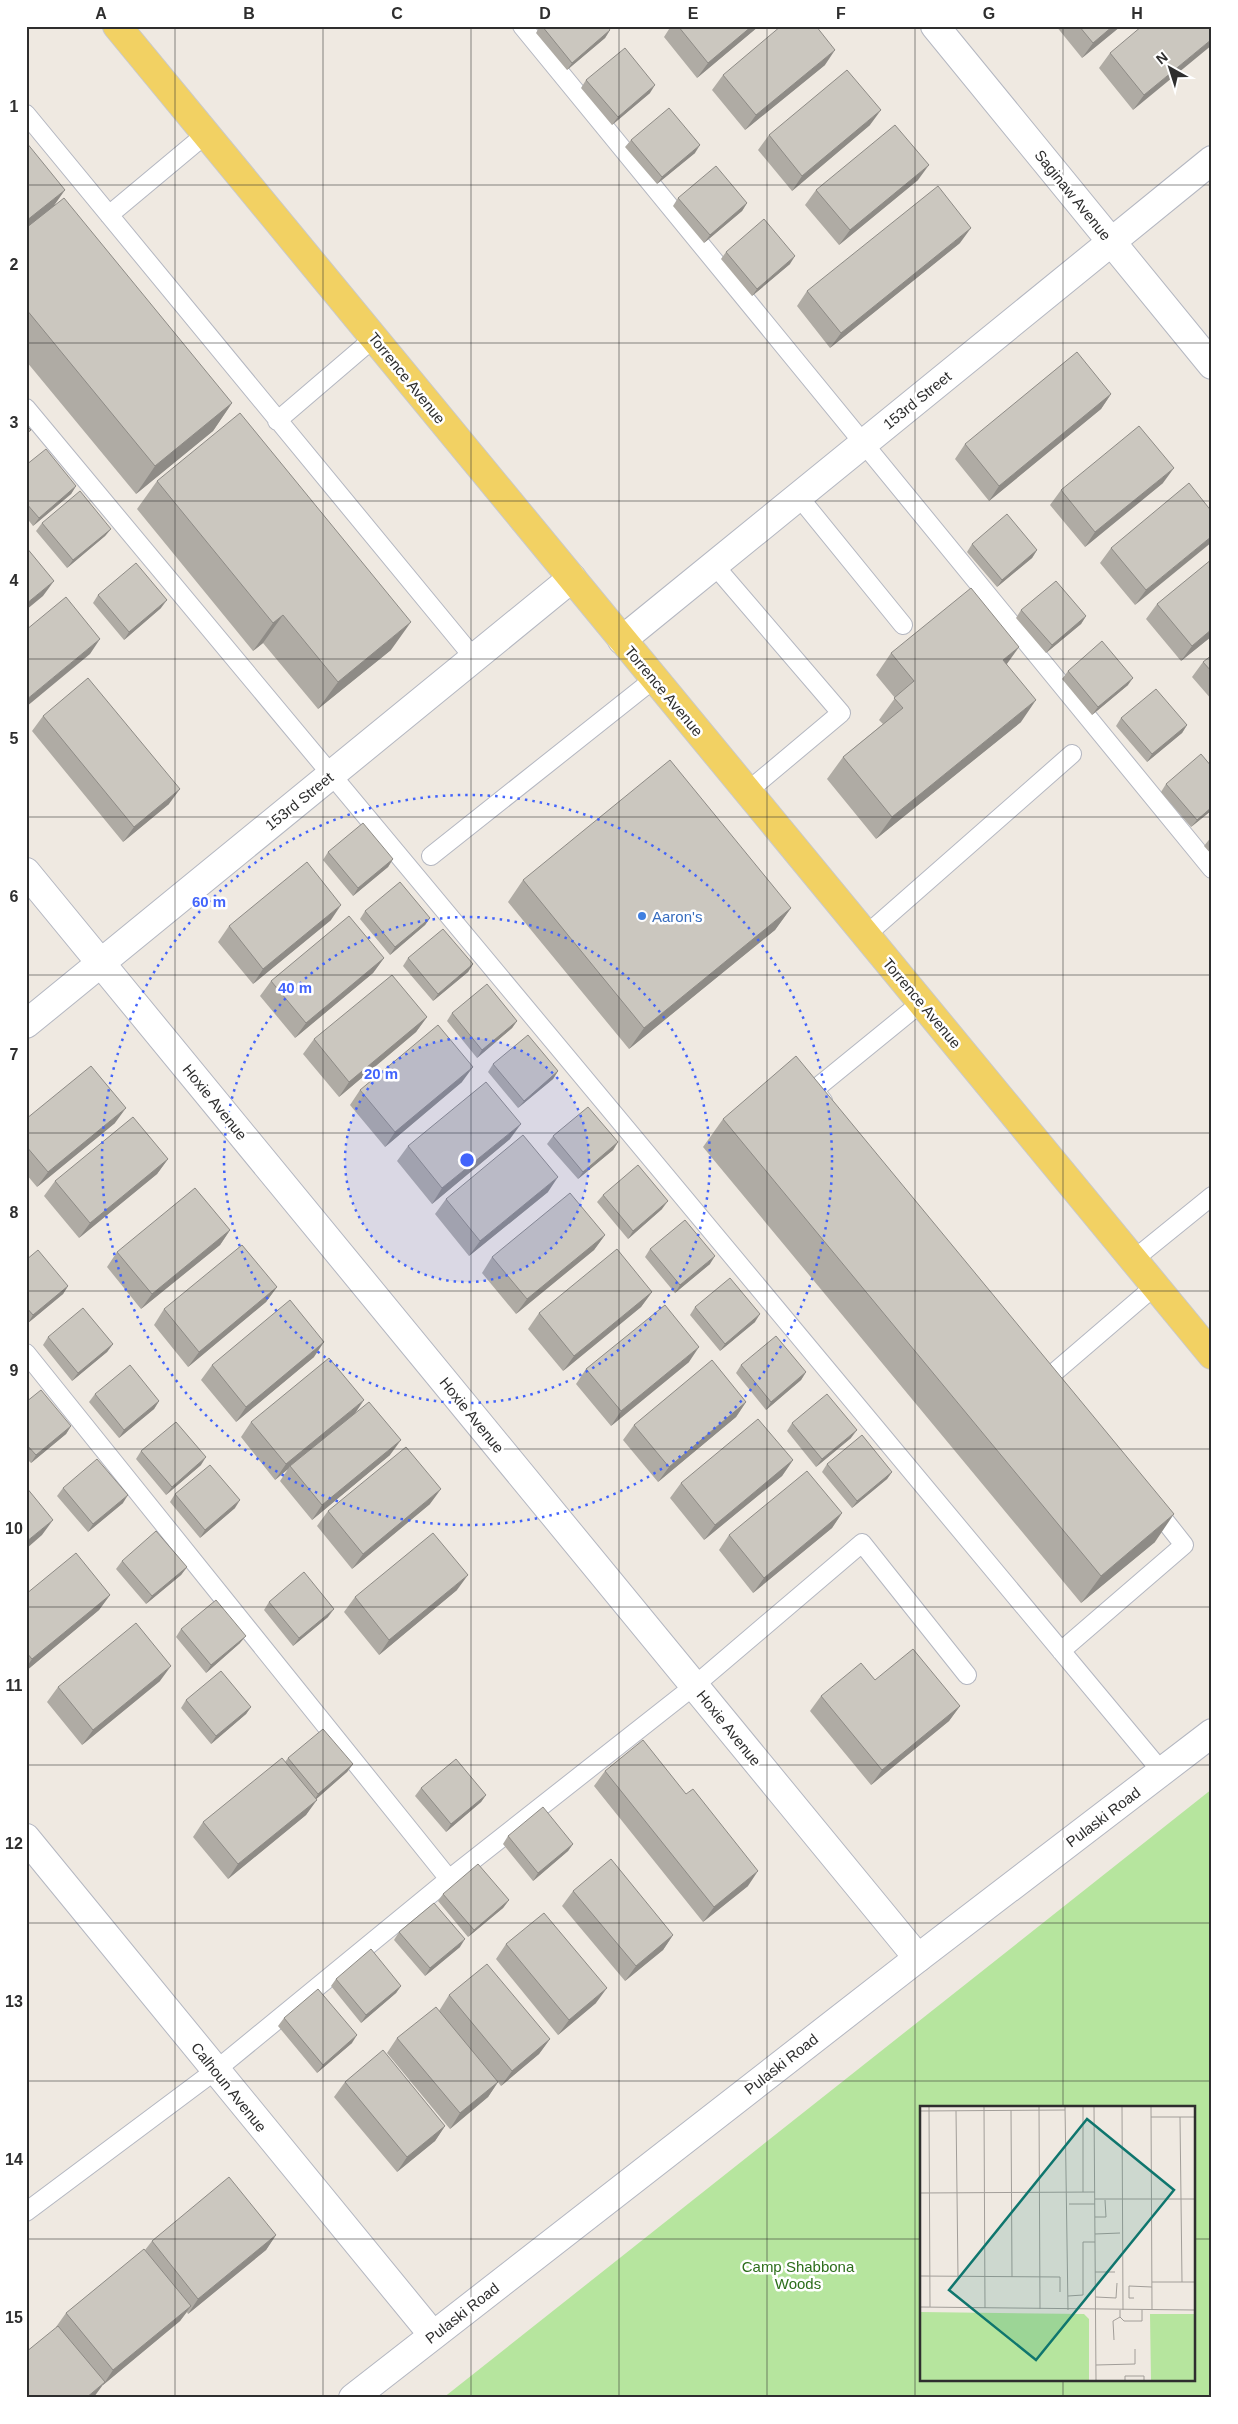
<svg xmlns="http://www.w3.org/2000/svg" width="1238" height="2424" font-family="Arial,sans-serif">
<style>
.green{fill:#b6e59e;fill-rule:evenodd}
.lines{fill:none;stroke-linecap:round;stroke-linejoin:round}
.lane-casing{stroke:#b4b7c1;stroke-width:20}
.street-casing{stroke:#b4b7c1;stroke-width:30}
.secondary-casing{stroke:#b4b7c1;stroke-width:30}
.primary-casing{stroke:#c9c9c9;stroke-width:30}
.lane{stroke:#fff;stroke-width:18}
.street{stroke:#fff;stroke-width:28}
.secondary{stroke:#fff;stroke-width:28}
.primary{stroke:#f2d163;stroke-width:28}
.wall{fill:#afaba4}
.shaded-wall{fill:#8e8b86}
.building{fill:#cbc7bf;stroke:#8e8b86}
.grid{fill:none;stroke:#2e2e2e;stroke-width:1;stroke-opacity:0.55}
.ring{fill:none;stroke:#4264fb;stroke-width:2.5;stroke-dasharray:2.5 5}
.shop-dot{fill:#3f7fe0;stroke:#fff;stroke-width:2}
.labels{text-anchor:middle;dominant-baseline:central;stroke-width:5;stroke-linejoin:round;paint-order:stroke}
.street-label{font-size:15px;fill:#2e2e2e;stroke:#fff}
.shop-label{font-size:15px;fill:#366cbe;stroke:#fff;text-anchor:start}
.park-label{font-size:15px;fill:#2c6e1b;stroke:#fff}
.inset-road{fill:none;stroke:#a29e99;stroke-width:1}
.view{fill:#0f766e;fill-opacity:0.15;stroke:#0f766e;stroke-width:2.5}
.inset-edge{fill:none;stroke:#2e2e2e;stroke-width:2.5}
.centre{fill:#4264fb;stroke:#fff;stroke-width:2.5}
.ring-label{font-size:15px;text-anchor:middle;font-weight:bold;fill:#4264fb;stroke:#fff;stroke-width:5;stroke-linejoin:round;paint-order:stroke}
.neatline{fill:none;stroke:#2e2e2e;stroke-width:2}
.grid-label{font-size:16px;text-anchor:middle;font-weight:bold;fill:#2e2e2e}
</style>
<rect width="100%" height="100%" fill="#efe9e1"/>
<path class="green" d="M1212,1789V2398H443ZM922,2108H1194V2380H922Z"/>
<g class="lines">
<g class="lane-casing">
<path id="lane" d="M522,26L1212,869
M26,114L474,658
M109,215L206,134
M26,408L1162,1772
M277,421L374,338
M799,497L903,625
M715,566L841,713L748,791
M431,856L654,679
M866,935L1072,754
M823,1101L814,1090L922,1002
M1133,1260L1212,1196
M26,1353L449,1879
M1049,1377L1155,1286
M1061,1651L1184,1545L1154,1507
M26,2212L216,2070L449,1879L694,1686L862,1543L967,1675"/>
</g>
<g class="street-casing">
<path id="street" d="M935,26L1212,365
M622,640L1212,160
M26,872L918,1958
M26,1024L572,578
M26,1838L433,2335"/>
</g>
<g class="secondary-casing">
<path id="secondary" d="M353,2398L918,1958L1212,1733"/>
</g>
<g class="primary-casing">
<path id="primary" d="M117,26L1212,1355"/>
</g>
<use href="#lane" class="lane"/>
<use href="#street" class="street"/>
<use href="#secondary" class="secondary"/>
<use href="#primary" class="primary"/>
</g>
<path class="wall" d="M540,26H607L610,30L605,38L567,70L536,33Z
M671,26H759L697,78L664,37Z
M1056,26H1121L1082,58Z
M1212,26L1133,110L1099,68L1110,53Z
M825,65L745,130L712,90L723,75Z
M586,80L650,93L612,125L581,88Z
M870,125L792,191L758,150L769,135Z
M631,140L695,153L657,184L625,147Z
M26,142L54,206L232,403L213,431L136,494L26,361Z
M918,180L839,245L805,205L816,190Z
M678,198L747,203L742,211L704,243L673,206Z
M960,243L830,348L797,306L807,291Z
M726,252L790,264L752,296L721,259Z
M1111,394L1101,409L989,501L955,459L965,444Z
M26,465L76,486L71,494L33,526L26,517Z
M157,481L391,650L318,709L263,643L253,651L137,509Z
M1163,483L1085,547L1050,505L1061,490Z
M1212,512L1135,605L1100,563L1111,548Z
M42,523L111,529L105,536L67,568L36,531Z
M972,544L1037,550L1032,558L997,587L967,552Z
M98,595L161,608L124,640L93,603Z
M1157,604L1212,636L1181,661L1146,619Z
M1021,610L1086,616L1081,624L1046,653L1016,618Z
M891,653L1007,664L1021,722L876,839L827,779L843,757L883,724L879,720L895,698L876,675Z
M1212,655V700L1192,677L1203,662Z
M1068,671L1128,685L1092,715L1062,679Z
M43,716L169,804L123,842L32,731Z
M1121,718L1187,725L1182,733L1147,762L1116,726Z
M1212,767V810L1191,827L1161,792L1166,784Z
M1212,836V855L1204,846Z
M328,852L393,859L388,867L353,896L323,860Z
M523,880L791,908L775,930L629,1049L508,902Z
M365,911L430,918L425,925L390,955L360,919Z
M331,920L253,984L218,942L229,926Z
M384,958L373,973L295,1038L260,996L271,981Z
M408,958L473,964L468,972L433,1001L403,966Z
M452,1013L517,1021L512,1028L477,1058L447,1021Z
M427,1017L416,1032L339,1097L303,1054L314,1039Z
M493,1064L558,1071L553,1079L518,1108L488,1072Z
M462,1082L385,1147L350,1105L360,1090Z
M26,1119L115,1123L37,1187L26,1174Z
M723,1119L1155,1542L1081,1603L703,1147Z
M553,1136L618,1142L613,1150L578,1179L547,1144Z
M510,1139L432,1204L397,1161L408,1146Z
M168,1159L157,1174L79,1238L44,1196L55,1181Z
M548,1192L469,1256L435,1214L446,1199Z
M603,1195L662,1209L628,1239L597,1202Z
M230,1230L220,1245L141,1309L107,1267L117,1252Z
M605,1235L594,1250L516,1314L482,1273L492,1257Z
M650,1249L710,1264L675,1293L645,1257Z
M26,1260L68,1286L63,1294L28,1323L26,1321Z
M277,1287L266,1302L188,1367L154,1325L164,1309Z
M652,1292L641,1307L563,1371L528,1329L539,1313Z
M695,1307L755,1322L720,1351L690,1315Z
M48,1337L113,1344L107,1352L72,1381L43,1345Z
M314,1357L236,1422L201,1380L212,1365Z
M689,1362L611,1426L576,1384L586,1369Z
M741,1365L806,1372L801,1380L766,1410L736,1373Z
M95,1394L159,1401L154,1409L119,1438L89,1402Z
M26,1402L71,1426L66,1434L31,1463L26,1458Z
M746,1402L736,1417L658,1482L623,1440L634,1425Z
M356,1413L390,1455L312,1520L280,1481L288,1469L275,1480L241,1437L251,1422Z
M792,1423L851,1438L816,1467L787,1431Z
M141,1451L201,1465L166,1495L136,1459Z
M793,1460L782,1476L704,1540L670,1498L681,1483Z
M827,1464L892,1472L887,1479L852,1508L822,1472Z
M63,1488L123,1503L88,1532L57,1496Z
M175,1494L235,1508L200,1538L170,1502Z
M430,1504L352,1569L317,1526L328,1511Z
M842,1513L832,1528L753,1593L719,1550L729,1535Z
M122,1561L187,1567L181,1575L146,1604L116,1569Z
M457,1590L379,1655L344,1612L355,1597Z
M26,1594L110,1595L99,1610L26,1671Z
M269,1602L328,1617L293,1646L264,1610Z
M181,1629L240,1643L206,1673L176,1637Z
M875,1680L960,1706L949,1721L871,1785L810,1711L821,1696Z
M160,1681L82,1745L47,1702L58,1687Z
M186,1700L251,1707L246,1714L211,1744L181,1708Z
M288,1758L353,1764L347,1772L316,1799L306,1815L228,1879L193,1837L203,1822L285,1762Z
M605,1771L748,1886L703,1922L594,1786Z
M421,1788L486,1795L481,1802L446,1832L415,1796Z
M508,1836L573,1844L568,1851L533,1881L503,1844Z
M573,1891L673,1935L663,1950L625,1981L562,1906Z
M443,1894L509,1900L503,1908L468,1937L438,1901Z
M399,1932L460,1947L425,1976L394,1940Z
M506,1944L596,2003L558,2035L496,1959Z
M336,1979L401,1986L396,1993L361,2023L331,1986Z
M449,1995L550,2039L539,2054L501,2086L498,2082L488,2097L450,2129L387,2053L397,2038L439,2011Z
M284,2018L352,2043L317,2073L278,2026Z
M345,2082L445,2126L435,2141L397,2172L334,2097Z
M276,2235L266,2250L188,2314L187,2312L180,2321L103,2385L56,2327L66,2313L145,2250L152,2241Z"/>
<path class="shaded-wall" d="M752,26H759L697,78L708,63Z
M1113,26H1121L1082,58L1093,43Z
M610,30L605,38L567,70L572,63Z
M1212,39V45L1133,110L1144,95Z
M835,50L825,65L745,130L756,115Z
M655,85L650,93L612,125L618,117Z
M881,110L870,125L792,191L802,176Z
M700,145L695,153L657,184L662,177Z
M929,165L918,180L839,245L850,230Z
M65,190L46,217L26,233V221Z
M747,203L742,211L704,243L710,235Z
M971,228L960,243L830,348L841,333Z
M795,256L790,264L752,296L757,289Z
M1111,394L1101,409L989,501L999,486Z
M232,403L213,431L136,494L155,466Z
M1174,468L1163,483L1085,547L1095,532Z
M76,486L71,494L33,526L39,518Z
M111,529L105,536L67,568L73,560Z
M1212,536V542L1135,605L1146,590Z
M1037,550L1032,558L997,587L1002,580Z
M54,581L43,596L26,610V604Z
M167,600L161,608L124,640L129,632Z
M283,615L263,643L253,651L273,623Z
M1086,616L1081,624L1046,653L1052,645Z
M411,622L391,650L318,709L338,682Z
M1212,629V636L1181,661L1192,646Z
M100,639L90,654L26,707V700Z
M1019,647L1004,668L1003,660Z
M1133,678L1128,685L1092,715L1098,707Z
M1036,700L1021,722L876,839L892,817Z
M1187,725L1182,733L1147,762L1152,754Z
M180,789L169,804L123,842L134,827Z
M1212,807V810L1191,827L1197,820Z
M393,859L388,867L353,896L358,888Z
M341,905L331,920L253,984L263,969Z
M791,908L775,930L629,1049L644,1028Z
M430,918L425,925L390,955L395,947Z
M384,958L373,973L295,1038L306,1023Z
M473,964L468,972L433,1001L438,994Z
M427,1017L416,1032L339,1097L349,1082Z
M517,1021L512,1028L477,1058L482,1050Z
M473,1067L462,1082L385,1147L395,1132Z
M558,1071L553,1079L518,1108L524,1101Z
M126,1108L115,1123L37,1187L48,1172Z
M521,1124L510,1139L432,1204L442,1188Z
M618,1142L613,1150L578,1179L583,1172Z
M168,1159L157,1174L79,1238L90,1223Z
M558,1177L548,1192L469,1256L480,1241Z
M668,1201L662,1209L628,1239L633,1231Z
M230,1230L220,1245L141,1309L152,1294Z
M605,1235L594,1250L516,1314L527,1299Z
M715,1256L710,1264L675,1293L680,1285Z
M68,1286L63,1294L28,1323L33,1315Z
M277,1287L266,1302L188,1367L199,1352Z
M652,1292L641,1307L563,1371L574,1356Z
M760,1314L755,1322L720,1351L725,1344Z
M324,1342L314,1357L236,1422L246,1407Z
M113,1344L107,1352L72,1381L78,1373Z
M699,1347L689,1362L611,1426L621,1411Z
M806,1372L801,1380L766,1410L771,1402Z
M364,1400L354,1415L290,1466L288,1469L275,1480L286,1464Z
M159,1401L154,1409L119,1438L124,1430Z
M746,1402L736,1417L658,1482L669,1467Z
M71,1426L66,1434L31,1463L36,1455Z
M857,1430L851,1438L816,1467L822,1459Z
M401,1440L390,1455L312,1520L322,1505Z
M206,1457L201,1465L166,1495L172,1487Z
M793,1460L782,1476L704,1540L715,1525Z
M892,1472L887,1479L852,1508L857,1501Z
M441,1489L430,1504L352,1569L363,1554Z
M128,1495L123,1503L88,1532L93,1524Z
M240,1500L235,1508L200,1538L205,1530Z
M842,1513L832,1528L753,1593L764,1578Z
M1174,1514L1155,1542L1081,1603L1101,1576Z
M53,1520L42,1535L26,1549V1542Z
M187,1567L181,1575L146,1604L152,1596Z
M468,1575L457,1590L379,1655L389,1640Z
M110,1595L99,1610L26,1671V1668L32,1659Z
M334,1609L328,1617L293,1646L299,1638Z
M246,1636L240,1643L206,1673L211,1665Z
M171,1666L160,1681L82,1745L93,1730Z
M960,1706L949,1721L871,1785L882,1770Z
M251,1707L246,1714L211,1744L216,1736Z
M353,1764L347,1772L313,1802L318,1794Z
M486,1795L481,1802L446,1832L451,1824Z
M317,1800L306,1815L228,1879L238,1864Z
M573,1844L568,1851L533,1881L538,1873Z
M758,1871L748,1886L703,1922L714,1907Z
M509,1900L503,1908L468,1937L474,1930Z
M673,1935L663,1950L625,1981L636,1966Z
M465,1939L460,1947L425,1976L430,1968Z
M401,1986L396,1993L361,2023L366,2015Z
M607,1988L596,2003L558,2035L569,2020Z
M357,2035L352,2043L317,2073L323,2065Z
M550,2039L539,2054L501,2086L512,2071Z
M498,2082L488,2097L450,2129L460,2113Z
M445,2126L435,2141L397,2172L407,2157Z
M276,2235L266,2250L188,2314L198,2299Z
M191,2306L180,2321L103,2385L113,2370Z
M105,2382L94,2397L86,2398Z"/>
<path class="building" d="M542,26H607L610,30L572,63Z
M678,26H752L708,63Z
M781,26H816L835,50L756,115L723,75Z
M1079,26H1113L1093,43Z
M1142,26H1212V39L1144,95L1110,53Z
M625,48L655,85L618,117L586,80Z
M847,70L881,110L802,176L769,135Z
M669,108L700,145L662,177L631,140Z
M895,125L929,165L850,230L816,190Z
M26,142L65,190L26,221Z
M716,166L747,203L710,235L678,198Z
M938,186L971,228L841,333L807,291Z
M64,198L232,403L155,466L26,309V228Z
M764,219L795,256L757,289L726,252Z
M1077,352L1111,394L999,486L965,444Z
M240,413L411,622L338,682L283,615L273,623L157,481Z
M26,425L31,430L26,434Z
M1139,426L1174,468L1095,532L1061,490Z
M46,449L76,486L39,518L26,503V465Z
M1189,483L1212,512V536L1146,590L1111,548Z
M80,491L111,529L73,560L42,523Z
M1007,514L1037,550L1002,580L972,544Z
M26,547L54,581L26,604Z
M1212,559V629L1192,646L1157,604Z
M136,563L167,600L129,632L98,595Z
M1056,581L1086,616L1052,645L1021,610Z
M971,588L1019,647L1003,660L1036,700L892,817L843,757L903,708L894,698L914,681L891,653Z
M66,597L100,639L26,700V630Z
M1102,641L1133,678L1098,707L1068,671Z
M1212,655V672L1203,662Z
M88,678L180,789L134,827L43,716Z
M1156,689L1187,725L1152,754L1121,718Z
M1201,754L1212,767V807L1197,820L1166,784Z
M670,760L791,908L644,1028L523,880Z
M363,823L393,859L358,888L328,852Z
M307,862L341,905L263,969L229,926Z
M400,882L430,918L395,947L365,911Z
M349,916L384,958L306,1023L271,981Z
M443,929L473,964L438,994L408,958Z
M392,975L427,1017L349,1082L314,1039Z
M487,984L517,1021L482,1050L452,1013Z
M438,1025L473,1067L395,1132L360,1090Z
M528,1035L558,1071L524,1101L493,1064Z
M796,1056L1174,1514L1101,1576L723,1119Z
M91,1066L126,1108L48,1172L26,1146V1119Z
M486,1082L521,1124L442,1188L408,1146Z
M588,1107L618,1142L583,1172L553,1136Z
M133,1117L168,1159L90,1223L55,1181Z
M523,1135L558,1177L480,1241L446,1199Z
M638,1165L668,1201L633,1231L603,1195Z
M195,1188L230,1230L152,1294L117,1252Z
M570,1193L605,1235L527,1299L492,1257Z
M685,1220L715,1256L680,1285L650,1249Z
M242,1245L277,1287L199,1352L164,1309Z
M617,1249L652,1292L574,1356L539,1313Z
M38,1250L68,1286L33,1315L26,1307V1260Z
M730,1278L760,1314L725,1344L695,1307Z
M290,1300L324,1342L246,1407L212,1365Z
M665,1305L699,1347L621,1411L586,1369Z
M83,1308L113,1344L78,1373L48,1337Z
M776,1336L806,1372L771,1402L741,1365Z
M329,1358L364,1400L286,1464L251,1422Z
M712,1360L746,1402L669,1467L634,1425Z
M130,1365L159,1401L124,1430L95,1394Z
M41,1390L71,1426L36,1455L26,1444V1402Z
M827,1394L857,1430L822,1459L792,1423Z
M369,1402L401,1440L322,1505L290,1466Z
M758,1419L793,1460L715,1525L681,1483Z
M176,1422L206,1457L172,1487L141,1451Z
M862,1435L892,1472L857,1501L827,1464Z
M406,1447L441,1489L363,1554L328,1511Z
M97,1459L128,1495L93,1524L63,1488Z
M210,1465L240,1500L205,1530L175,1494Z
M807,1471L842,1513L764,1578L729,1535Z
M26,1487L53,1520L26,1542Z
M156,1531L187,1567L152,1596L122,1561Z
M433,1533L468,1575L389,1640L355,1597Z
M76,1553L110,1595L32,1659L26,1652V1594Z
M304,1572L334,1609L299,1638L269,1602Z
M216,1600L246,1636L211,1665L181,1629Z
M136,1623L171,1666L93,1730L58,1687Z
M913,1649L960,1706L882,1770L821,1696L861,1663L875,1680Z
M221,1671L251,1707L216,1736L186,1700Z
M323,1729L353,1764L318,1794L288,1758Z
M643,1740L686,1794L693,1789L758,1871L714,1907L605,1771Z
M282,1758L317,1800L238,1864L203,1822Z
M456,1759L486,1795L451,1824L421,1788Z
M543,1807L573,1844L538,1873L508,1836Z
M611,1859L673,1935L636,1966L573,1891Z
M478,1864L509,1900L474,1930L443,1894Z
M434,1903L465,1939L430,1968L399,1932Z
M544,1913L607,1988L569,2020L506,1944Z
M371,1949L401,1986L366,2015L336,1979Z
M487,1964L550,2039L512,2071L449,1995Z
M318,1989L357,2035L323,2065L284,2018Z
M436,2007L498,2082L460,2113L397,2038Z
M383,2050L445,2126L407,2157L345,2082Z
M229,2177L276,2235L198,2299L152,2241Z
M144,2249L191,2306L113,2370L66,2313Z
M58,2326L105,2382L86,2398H26V2352Z"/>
<path class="grid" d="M175,26V2398M323,26V2398M471,26V2398M619,26V2398M767,26V2398M915,26V2398M1063,26V2108M26,185H1212M26,343H1212M26,501H1212M26,659H1212M26,817H1212M26,975H1212M26,1133H1212M26,1291H1212M26,1449H1212M26,1607H1212M26,1765H1212M26,1923H1212M26,2081H1212M26,2239H922M1194,2239H1212M1063,2380V2398"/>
<circle cx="467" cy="1160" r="122" fill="#4264fb" fill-opacity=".12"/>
<g class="ring">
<circle cx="467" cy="1160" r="122"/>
<circle cx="467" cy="1160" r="243"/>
<circle cx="467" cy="1160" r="365"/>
</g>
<circle class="shop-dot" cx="642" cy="916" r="5"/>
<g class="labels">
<g class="street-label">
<text transform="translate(1073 195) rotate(51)">Saginaw Avenue</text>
<text transform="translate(407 378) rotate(51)">Torrence Avenue</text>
<text transform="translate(917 400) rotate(-39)">153rd Street</text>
<text transform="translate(664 691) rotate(50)">Torrence Avenue</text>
<text transform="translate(299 801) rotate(-39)">153rd Street</text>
<text transform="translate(922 1003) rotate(50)">Torrence Avenue</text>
<text transform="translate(215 1102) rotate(51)">Hoxie Avenue</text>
<text transform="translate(472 1415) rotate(51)">Hoxie Avenue</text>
<text transform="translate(729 1728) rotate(51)">Hoxie Avenue</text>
<text transform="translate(1103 1817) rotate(-37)">Pulaski Road</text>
<text transform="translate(781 2064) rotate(-38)">Pulaski Road</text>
<text transform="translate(229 2087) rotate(51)">Calhoun Avenue</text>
<text transform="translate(462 2313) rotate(-38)">Pulaski Road</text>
</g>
<g class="shop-label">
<text x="652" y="916">Aaron's</text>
</g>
<g class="park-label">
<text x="798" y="2266">Camp Shabbona<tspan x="798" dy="17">Woods</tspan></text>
</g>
</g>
<g transform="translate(920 2106)">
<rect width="275" height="275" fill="#efe9e1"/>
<path d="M0,206L164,208L169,213V275H0ZM230,208H275V275H231Z" fill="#b6e59e"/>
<path class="inset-road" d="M9,0L10,201M64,0L65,202M119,0L120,203M145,0L148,204M163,0V86M174,0L176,275M202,0L203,204M231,0L232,204M91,4L92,171M0,5L145,4M36,5L38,170M231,11H275M260,11L262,176M0,87L175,86M175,93H275M149,98H175M175,111H186L185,94M175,128L200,127M175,166H195M0,170L140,171V186M232,176H275M148,190L163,189V136H175M176,191L196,192L197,177M214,192H209V180L232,181M0,201L275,204M200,211L204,215H222V204M194,234L193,215L200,211V204M176,259L215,258V243M205,275V270H224V275"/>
<path class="view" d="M167,13L254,84L116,254L29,184Z"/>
<rect width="275" height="275" class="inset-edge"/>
</g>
<circle cx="467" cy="1160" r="8" class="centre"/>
<g class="ring-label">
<text x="209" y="907">60 m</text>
<text x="295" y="993">40 m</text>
<text x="381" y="1079">20 m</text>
</g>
<rect width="1238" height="2424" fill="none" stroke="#ffffff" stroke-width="55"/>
<g transform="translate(1170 68) rotate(321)" stroke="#ffffff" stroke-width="4" paint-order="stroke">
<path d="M0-4L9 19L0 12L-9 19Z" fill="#2e2e2e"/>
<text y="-8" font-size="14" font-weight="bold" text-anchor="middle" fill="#2e2e2e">N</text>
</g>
<rect x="28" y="28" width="1182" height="2368" class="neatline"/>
<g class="grid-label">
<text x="101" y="19">A</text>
<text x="249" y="19">B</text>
<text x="397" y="19">C</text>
<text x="545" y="19">D</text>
<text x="693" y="19">E</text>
<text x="841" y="19">F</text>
<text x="989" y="19">G</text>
<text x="1137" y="19">H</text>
<text x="14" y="112">1</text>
<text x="14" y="270">2</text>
<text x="14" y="428">3</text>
<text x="14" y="586">4</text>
<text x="14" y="744">5</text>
<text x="14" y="902">6</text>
<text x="14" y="1060">7</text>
<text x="14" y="1218">8</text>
<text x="14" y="1376">9</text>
<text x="14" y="1534">10</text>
<text x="14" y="1691">11</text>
<text x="14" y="1849">12</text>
<text x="14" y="2007">13</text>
<text x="14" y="2165">14</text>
<text x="14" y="2323">15</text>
</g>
</svg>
